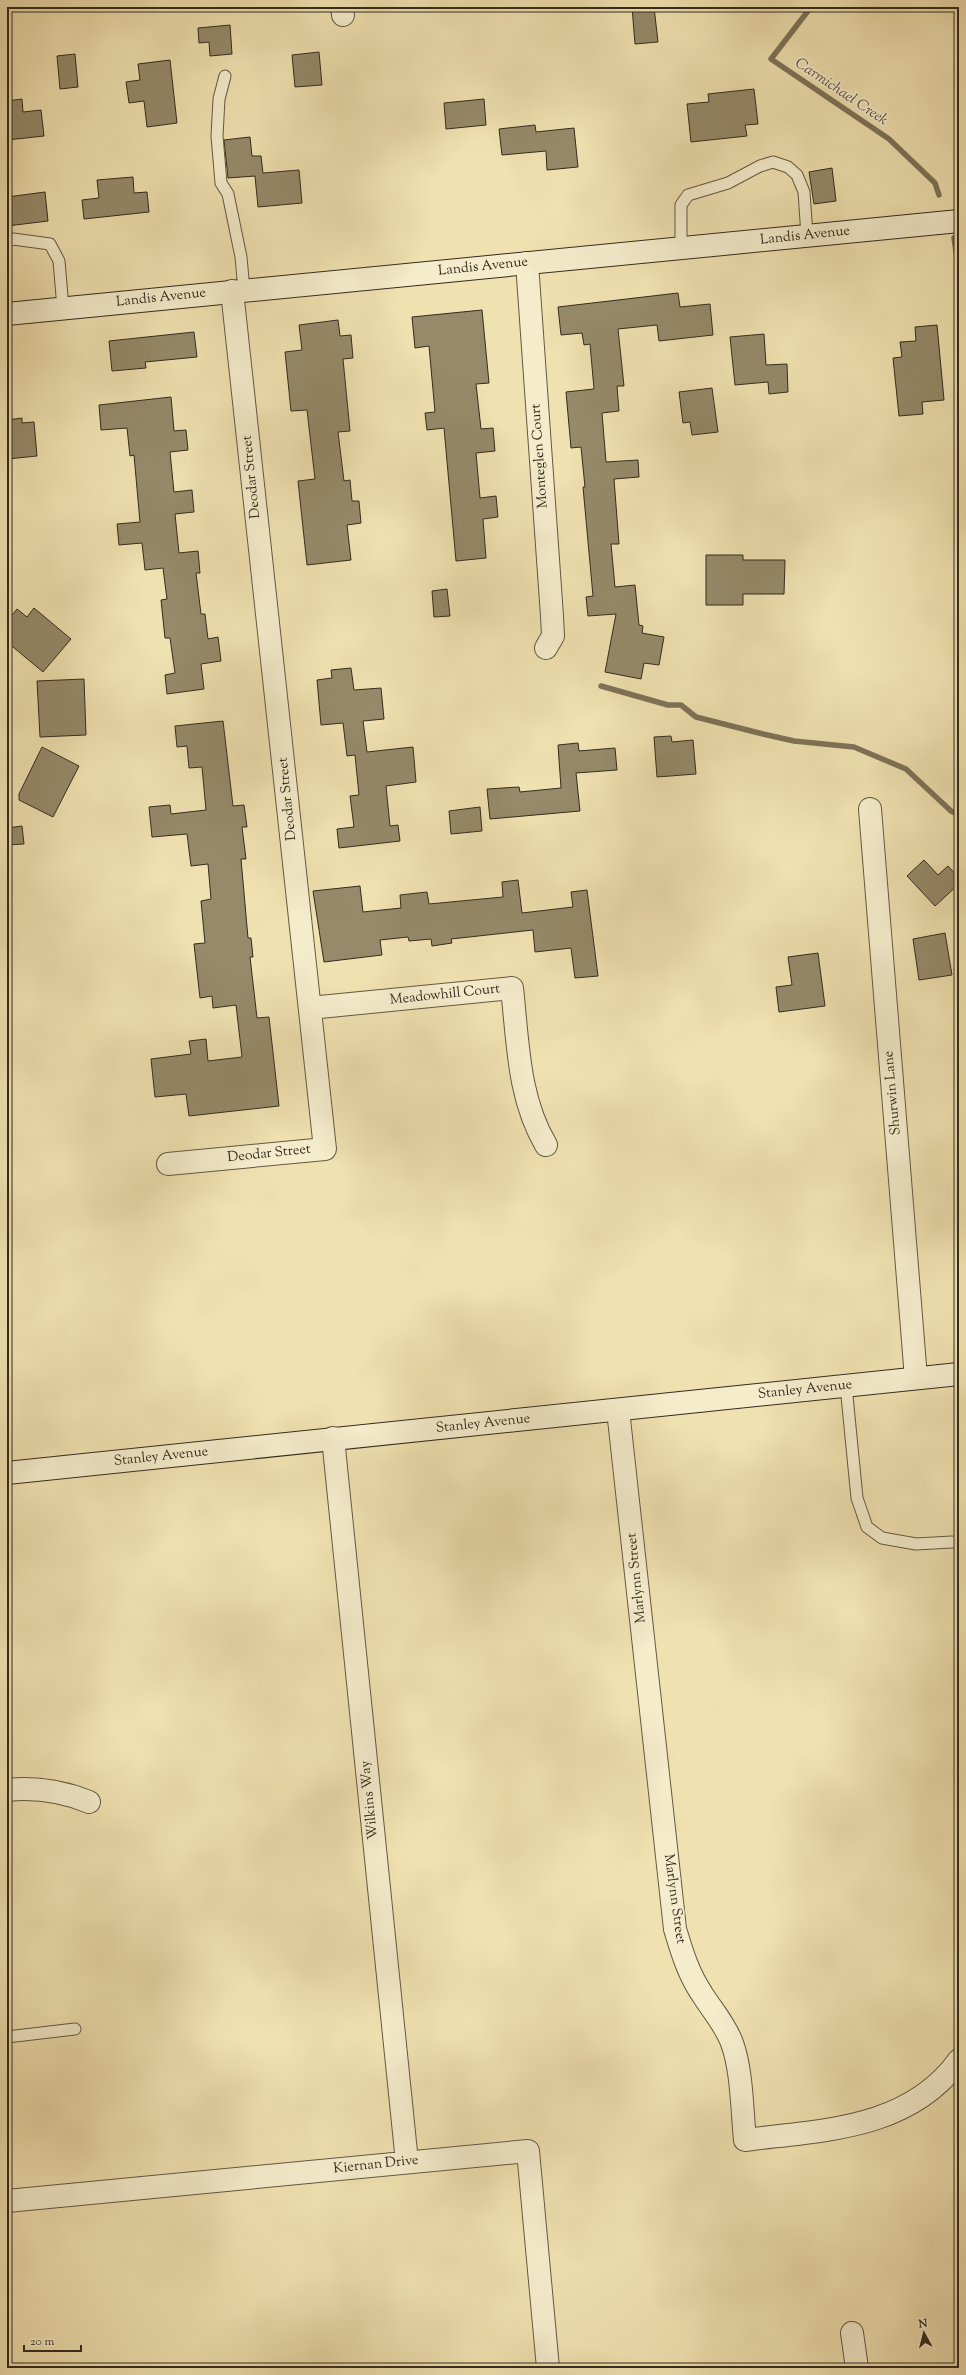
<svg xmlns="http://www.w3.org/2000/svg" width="966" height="2375" font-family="'Sorts Mill Goudy',serif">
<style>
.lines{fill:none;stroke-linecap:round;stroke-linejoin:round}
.stream{stroke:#7e7359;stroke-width:5.5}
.building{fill:#968a6a;stroke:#342b1f}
.lane-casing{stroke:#635843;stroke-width:13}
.street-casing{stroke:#635843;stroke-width:24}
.secondary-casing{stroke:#342b1f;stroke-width:24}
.lane{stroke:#f5eccc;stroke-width:11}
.street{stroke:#f5eccc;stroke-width:22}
.secondary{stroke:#f5eccc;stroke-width:22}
.labels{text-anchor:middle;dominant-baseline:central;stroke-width:3.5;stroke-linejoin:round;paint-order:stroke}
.street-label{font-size:14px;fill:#342b1f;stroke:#f5eccc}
.water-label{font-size:15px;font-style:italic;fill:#594f3c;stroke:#f5eccc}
</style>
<rect width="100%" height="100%" fill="#f0e1b0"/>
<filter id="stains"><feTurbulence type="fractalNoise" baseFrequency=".005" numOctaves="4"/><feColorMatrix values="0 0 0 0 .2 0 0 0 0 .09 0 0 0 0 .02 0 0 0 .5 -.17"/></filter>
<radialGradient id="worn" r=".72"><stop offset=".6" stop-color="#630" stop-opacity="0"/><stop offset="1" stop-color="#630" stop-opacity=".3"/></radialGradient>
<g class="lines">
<path class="stream" d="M811,7L771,59L889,139L935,183L939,195
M954,238L959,271
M601,686L668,705H681L696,717L763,734L794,741L854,747L906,769L951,811L959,815"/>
</g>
<path class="building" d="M632,7H654L658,42L635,44Z
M230,25L232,54L210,56L209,42L199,43L198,28Z
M319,52L322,85L295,87L292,55Z
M75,54L78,87L60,89L57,56Z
M170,60L177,123L147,127L144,101L129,103L126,82L140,80L138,64Z
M754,89L758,124L745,125L747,136L691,142L687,104L709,102L708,94Z
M22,99L23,112L41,110L44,136L7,140V101Z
M484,99L486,125L446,129L444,103Z
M535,125L536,132L574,128L578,167L547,170L546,151L502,155L499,129Z
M250,137L252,156H261L263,173L299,170L302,203L258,207L255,176L228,178L224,140Z
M832,168L836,201L814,204L809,172Z
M133,177L134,193L147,192L149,212L84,219L82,200L99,198L97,180Z
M45,192L48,221L7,226V197Z
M678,293L680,307L710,304L713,335L659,341L657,325L618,329L624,386H617L619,411L602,413L606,462L638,460L639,477L614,479L619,544H611L615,587L635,585L639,625L643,626L642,633L664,637L659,665L644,663L641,679L605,672L616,614L588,616L586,597L593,596L583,487H585L581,447L571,448L566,392L594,389L590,344L584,345L582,333L561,335L558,307Z
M482,310L489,383L476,384L481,429L493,428L495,451L476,453L480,498L496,496L498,517L483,519L486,558L456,561L444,428L427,430L425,413L435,412L429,346L415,348L412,317Z
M338,320L340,336L351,335L353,358L343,359L350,431L338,432L344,481L350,480L352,501H359L361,523L347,525L351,560L307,565L298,481L315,479L307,410L291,411L285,352L302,350L299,325Z
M937,325L944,400L922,402L923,414L899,416L893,358L902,357L900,342L916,341L915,327Z
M194,332L197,357L145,362L146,368L112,371L109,341Z
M764,334L766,365L787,364L788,392L769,394L768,382L735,385L730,337Z
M712,388L718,432L692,435L690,422L683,423L679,392Z
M171,397L174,431L186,430L188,450L170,452L174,492L192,490L194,512L175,514L179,553L198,551L200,573H196L201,614H205L208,639L218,637L221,661L201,664L204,689L167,694L165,675L175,673L170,638H165L161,600L167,599L163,568L145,570L142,543L119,545L117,524L140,522L134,455L130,456L127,428L101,430L99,405Z
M22,418V423L34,422L37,456L7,459V420Z
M706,555H743V560H785L784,594H743V605H706Z
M447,589L450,616L434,617L432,591Z
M34,608L71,639L43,672L7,642V621L17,609L27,617Z
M351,668L354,690L381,688L384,719L363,721L367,752L413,747L416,782L386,786L390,826L398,825L400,841L339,848L337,829L354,827L350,796L359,795L355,755L347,756L343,723L321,725L317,680L332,678L331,670Z
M84,679L86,735L40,737L37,681Z
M223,721L233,806L244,805L247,827H242L246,859H241L248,938H251L253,957H250L257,1018L269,1017L279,1106L189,1116L186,1094L155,1097L151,1059L191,1054L189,1041L206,1039L208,1061L242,1057L236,1005L213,1008L212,996L200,998L194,944L205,943L201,901L211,899L208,864L191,866L187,834L152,837L149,807L170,805L171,814L206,810L202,767L189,768L187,746L177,747L175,726Z
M671,736L672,742L693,740L696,774L657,777L654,737Z
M578,743L579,751L615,748L617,770L576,773L580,811L490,819L487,789L519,787L520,792L561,788L558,745Z
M42,747L79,766L53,817L19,800V794Z
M480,807L482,831L451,834L449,811Z
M22,826L24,844L7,845V828Z
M924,860L938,875L948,866L959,878V884L935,906L907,876Z
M518,880L522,913L573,907L571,892L587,890L598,976L575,978L571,948L535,952L533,930L451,939L452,943L432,946L431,939L409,941L408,937L380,940L382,955L324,962L313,891L360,886L363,912L401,908L400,895L427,892L429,904L503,897L502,882Z
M945,933L952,975L919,980L913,939Z
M818,953L825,1006L779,1012L776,987L792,985L788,957Z"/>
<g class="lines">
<g class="lane-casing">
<path id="lane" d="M225,76L219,99L217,136L221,183L228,194L241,257L244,290
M7,242L13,239L50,244L59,261L63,308
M681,248V205L688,195L728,183L760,166L773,162L788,167L797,175L804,192L807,236
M846,1386L857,1498L867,1527L882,1538L916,1544L952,1542
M7,2037L75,2029"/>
</g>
<g class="street-casing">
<path id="street" d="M342,7L343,15
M527,263L552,616L553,636L546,648
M870,809L916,1378
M310,1008L512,988C518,1042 518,1098 546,1145
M168,1164L325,1149L232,291
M618,1410L675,1929C682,1952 688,1973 702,1994C712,2010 725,2024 732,2043C742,2070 742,2110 745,2140C822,2130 909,2130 959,2060
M333,1438L407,2162
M7,1790C36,1787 62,1791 89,1802
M7,2201L528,2151L548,2368
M852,2333L857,2368"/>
</g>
<g class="secondary-casing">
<path id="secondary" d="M7,314L959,221
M7,1473L959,1374"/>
</g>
<use href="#lane" class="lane"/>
<use href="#street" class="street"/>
<use href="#secondary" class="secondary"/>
</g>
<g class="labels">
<g class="street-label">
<text transform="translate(805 236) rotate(-6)">Landis Avenue</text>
<text transform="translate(483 267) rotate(-6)">Landis Avenue</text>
<text transform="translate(161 298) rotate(-6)">Landis Avenue</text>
<text transform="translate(540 456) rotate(-94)">Monteglen Court</text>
<text transform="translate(252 477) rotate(-96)">Deodar Street</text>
<text transform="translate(288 799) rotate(-96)">Deodar Street</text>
<text transform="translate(445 995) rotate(-6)">Meadowhill Court</text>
<text transform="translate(893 1093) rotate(-95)">Shurwin Lane</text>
<text transform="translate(269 1154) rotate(-6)">Deodar Street</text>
<text transform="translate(805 1390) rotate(-6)">Stanley Avenue</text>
<text transform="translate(483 1424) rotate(-6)">Stanley Avenue</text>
<text transform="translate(161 1457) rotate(-6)">Stanley Avenue</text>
<text transform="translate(637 1578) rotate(-96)">Marlynn Street</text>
<text transform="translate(370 1800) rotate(-96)">Wilkins Way</text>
<text transform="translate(674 1899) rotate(82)">Marlynn Street</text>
<text transform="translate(376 2165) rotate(-6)">Kiernan Drive</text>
</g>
<g class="water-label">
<text transform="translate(841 92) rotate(34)">Carmichael Creek</text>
</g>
</g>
<rect width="966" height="2375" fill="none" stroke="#f0e1b0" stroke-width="24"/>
<rect x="8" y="8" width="950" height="2359" fill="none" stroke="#342b1f" stroke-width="2"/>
<rect x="12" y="12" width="942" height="2351" fill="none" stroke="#342b1f"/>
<g transform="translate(924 2333) rotate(353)" stroke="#f5eccc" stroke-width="3" paint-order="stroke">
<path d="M0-3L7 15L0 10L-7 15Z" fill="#342b1f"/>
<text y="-6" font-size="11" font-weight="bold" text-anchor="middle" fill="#342b1f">N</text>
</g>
<path d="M24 2345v6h57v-6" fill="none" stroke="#342b1f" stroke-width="2"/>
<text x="30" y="2345" font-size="12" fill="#342b1f" stroke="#f5eccc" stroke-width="3" paint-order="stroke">20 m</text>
<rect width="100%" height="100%" filter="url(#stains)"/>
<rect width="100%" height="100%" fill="url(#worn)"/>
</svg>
